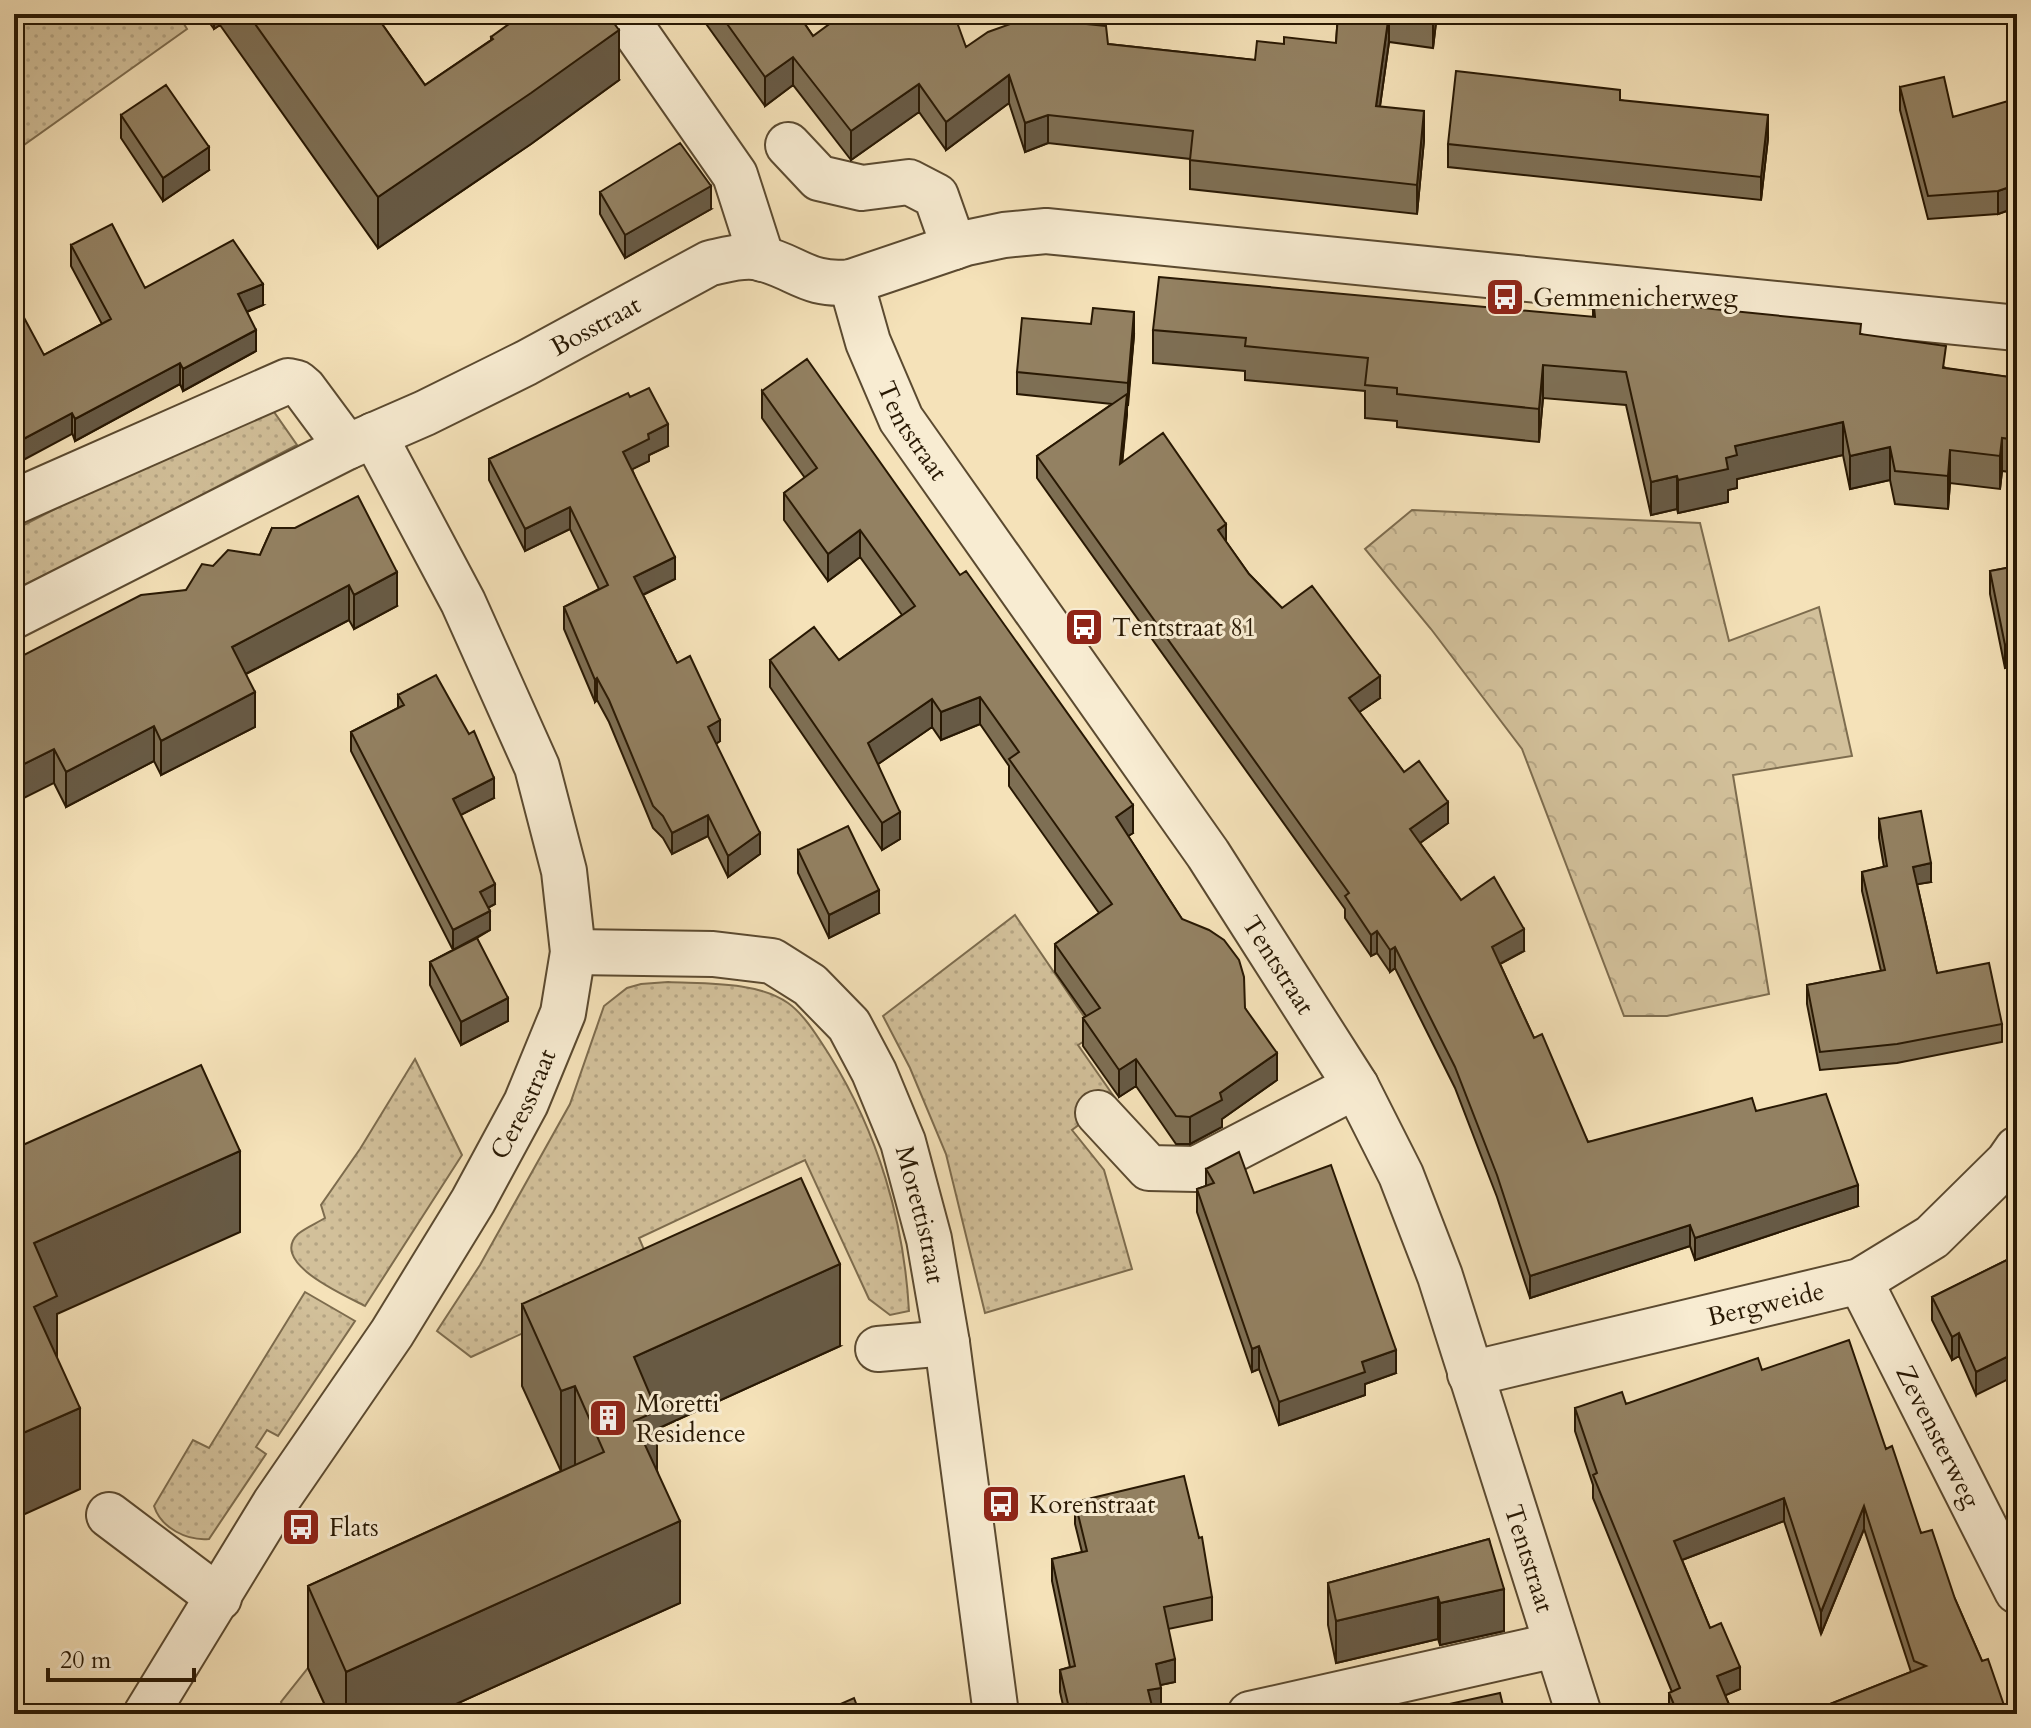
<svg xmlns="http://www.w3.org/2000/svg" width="2031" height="1728" font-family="Cardo,serif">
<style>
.grass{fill:url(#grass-dots);stroke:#7d6c4e;stroke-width:2}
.forest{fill:url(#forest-crowns);stroke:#7d6c4e;stroke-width:2}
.park{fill:#d2c09a;stroke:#7d6c4e;stroke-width:2}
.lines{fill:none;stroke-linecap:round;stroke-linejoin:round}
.minor-casing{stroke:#5b4a30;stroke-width:48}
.minor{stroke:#f8ecd2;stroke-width:44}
.wall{fill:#7e6f54;stroke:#281803;stroke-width:2}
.shaded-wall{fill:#675a45;stroke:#281803;stroke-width:2}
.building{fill:#938162;stroke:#281803;stroke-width:2}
.labels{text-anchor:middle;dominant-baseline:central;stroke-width:6;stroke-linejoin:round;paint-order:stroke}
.poi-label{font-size:26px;fill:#281803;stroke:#f8ecd2;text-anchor:start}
.street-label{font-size:26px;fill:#281803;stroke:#f8ecd2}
</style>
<defs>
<pattern id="grass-dots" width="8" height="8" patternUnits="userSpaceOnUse" patternTransform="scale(2)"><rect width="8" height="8" fill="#d2c09a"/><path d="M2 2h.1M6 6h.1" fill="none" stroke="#b4a483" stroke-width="1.8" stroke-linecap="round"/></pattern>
<pattern id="forest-crowns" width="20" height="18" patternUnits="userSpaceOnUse" patternTransform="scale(2)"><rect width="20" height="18" fill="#d2c09a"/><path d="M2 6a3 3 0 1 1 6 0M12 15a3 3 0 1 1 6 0" fill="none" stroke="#b4a483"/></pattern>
</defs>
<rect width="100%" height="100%" fill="#f5e2b9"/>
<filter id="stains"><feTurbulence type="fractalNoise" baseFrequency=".0025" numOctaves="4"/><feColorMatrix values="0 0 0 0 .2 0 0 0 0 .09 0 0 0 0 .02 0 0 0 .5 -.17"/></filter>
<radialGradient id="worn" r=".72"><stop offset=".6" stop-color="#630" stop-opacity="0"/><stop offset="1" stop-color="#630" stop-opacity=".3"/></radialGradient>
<path class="grass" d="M14,14H178L187,29L14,152Z
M252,408L274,412L297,445L102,547L14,590V530Z
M1015,915L1096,1034L1078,1045L1115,1098L1072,1130L1104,1170L1132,1269L985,1313L946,1154L910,1068L883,1016Z
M668,982C704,984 757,981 788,1003C805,1015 819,1039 830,1056C878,1133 904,1221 909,1311L890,1315L869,1299L805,1160L639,1238L654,1273L471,1357L437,1331L480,1265L570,1104L604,1006L627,988L641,984Z
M415,1059L462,1155L365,1306C347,1296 268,1263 298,1234C305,1228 317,1223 325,1218L321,1205L360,1149Z
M305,1292L355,1321L278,1436L267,1430L256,1447L266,1454L209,1539C187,1541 161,1528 154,1506L193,1440L209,1448Z"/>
<path class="forest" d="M1412,510L1700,523L1729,641L1819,607L1852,756L1733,775L1769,994L1667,1016H1624L1522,749L1431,629L1365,549Z"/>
<path class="park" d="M308,1668L329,1714H286L281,1702Z"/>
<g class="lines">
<g class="minor-casing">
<g id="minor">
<path d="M623,14L735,175L762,259"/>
<path d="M788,145L819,178L862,188L909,182L936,196L954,247"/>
<path id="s1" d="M851,282L868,342L901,419L1208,854L1356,1086L1401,1175L1440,1276L1579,1714"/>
<path d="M14,502L288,381L297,383L304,389L347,447"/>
<path id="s2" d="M14,616L347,447L425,413L526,363L710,263C726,260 743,254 760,258C797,267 808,287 851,282L966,243L1004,235L1046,231L2017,328"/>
<path id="s3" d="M573,952L713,954L772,961L810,985L849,1025L874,1072L903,1142L929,1239L947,1343L996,1714"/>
<path d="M1098,1113L1149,1168L1196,1169L1356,1086"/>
<path id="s4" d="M1860,1281L2017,1591"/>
<path d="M878,1349L947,1343"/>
<path id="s5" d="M1470,1374L1860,1281L1932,1237L2008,1162L2017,1149"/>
<path d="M109,1515L219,1598"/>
<path id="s6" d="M146,1714L275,1503L392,1333L473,1201L526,1103L563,1013L573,952L564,871L537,767L463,602L374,435"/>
<path d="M1250,1714L1556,1645"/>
</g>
</g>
<use href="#minor" class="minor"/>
</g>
<path class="wall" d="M203,14H375L425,85L491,40V37L619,80L531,144L378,248L220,25L214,29Z
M699,14H798L813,36L879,19L966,47L1108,44L1255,60L1284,44L1336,43L1338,14H1437L1433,48L1389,42L1380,106L1424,140L1417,214L1190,189V159L1048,143L1025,152L1009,103L946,150L919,112L851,160L793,85L765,106Z
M1900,87L1953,117L2017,106V208H2015L1998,214L1928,219L1900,110Z
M1620,100L1768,138L1761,200L1448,167V144Z
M121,115L209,170L163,201L121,138Z
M600,192L711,209L625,258L600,214Z
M71,245L145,288L263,305L247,312L256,351L183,391L180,384L75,441L44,355L102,324L71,266Z
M1593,297L1861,334L1946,368L2017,378V473L2002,471L2000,489L1950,483L1948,509L1895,504L1890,480L1850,489L1843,455L1737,479V488L1728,490V502L1678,513L1677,509L1651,515L1626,405L1543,398L1539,442L1397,427V421L1365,418V391L1245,380V371L1153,363V330L1593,317Z
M1134,335L1122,462L1226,542L1249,574L1282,608L1380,698L1359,712L1404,772L1448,823L1420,843L1461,900L1524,951L1500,964L1534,1038L1588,1142L1756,1111L1858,1206L1695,1260L1690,1246L1530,1298L1497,1197L1455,1088L1395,968L1390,972L1377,953L1371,956L1345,918V909L1037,478V456L1112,404L1017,394V372Z
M762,391L1133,833L1128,836L1182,919L1245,1008L1277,1080L1222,1119V1127L1190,1144H1176L1136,1086L1119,1097L1083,1046V1018L1086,1016L1055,972V944L1099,913L1009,786V766L980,724L941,740L932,727L878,764L900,839L882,850L770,687V660H839L902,615L860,557L828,581L784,520V493L805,478L762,418Z
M630,397L668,446L649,455V461L632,469L675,579L643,595L677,663L720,741L716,744L760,854L728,877L708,836L672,854L663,838L653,828L609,722L597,700L595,702L564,629V607L599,589L570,529L525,551L489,480V459Z
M272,528L397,606L354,629L349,620L246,674L255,727L161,775L154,761L66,807L54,783L14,660L186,590L213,566L260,555Z
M2017,566L2005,668L1990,594V571Z
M2014,684L2017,687V723L2014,707Z
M398,695L494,798L460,815L495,904L488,908L490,930L477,938L508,1021L461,1045L430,985V962L453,950L351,751V732L398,708Z
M1879,819L1931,882L1917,884L1937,973L2002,1024V1042L1897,1063L1820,1070L1807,1004V985L1881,971L1862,891V872L1884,867L1879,838Z
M798,850L879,913L829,938L798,873Z
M1206,1169L1254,1193L1396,1373L1365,1384V1395L1279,1425L1259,1369L1252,1372L1197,1212V1189L1206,1186Z
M2017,1255L1976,1395L1959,1356L1952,1360L1932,1320V1297Z
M522,1304L840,1346L657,1429V1470L680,1603L434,1714H329L308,1668V1586L561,1471L522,1386Z
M1762,1370L1886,1449L1921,1533L1955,1599L1982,1661L2007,1714H1825V1706L1911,1672L1864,1529L1821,1634L1784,1521L1682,1560L1710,1628L1740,1689L1725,1695L1733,1714H1669V1693L1672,1692L1593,1498V1485L1575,1431V1408L1626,1404Z
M1075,1502L1212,1597V1620L1168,1629L1175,1682L1160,1685L1161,1710L1153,1712L1154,1714H1065L1060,1692V1670L1070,1667L1052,1581V1559L1082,1552L1075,1524Z
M1489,1539L1504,1631L1440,1645L1438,1639L1336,1663L1328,1625V1583Z"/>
<path class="shaded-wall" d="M214,14H220V25L214,29Z
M1389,14V42L1376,134V106Z
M1434,14H1437L1433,48V20Z
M619,30V80L531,144L378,248V197Z
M793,57V85L765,106V77Z
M1009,75V103L946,150V122Z
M919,84V112L851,160V131Z
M1424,111V140L1417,214V185Z
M1048,115V143L1025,152V123Z
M1768,115V138L1761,200V177Z
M209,147V170L163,201V178Z
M2015,185V208L1998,214V191Z
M711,186V209L625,258V235Z
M263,284V305L238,315V294Z
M1134,312V335L1128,406V383Z
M256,330V351L183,391V369Z
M180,363V384L75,441V419Z
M1543,365V398L1539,442V409Z
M1127,394V415L1120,485V464Z
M72,413V434L14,465V444Z
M1843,422V455L1737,479V488L1728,490V502L1678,513V480L1726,458L1735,446Z
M668,424V446L649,455V461L623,474V452L648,434Z
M2002,438V471L2000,489V456Z
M1890,447V480L1850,489V456Z
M1950,450V483L1948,509V476Z
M1677,476V509L1651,515V482Z
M570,507V529L525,551V529Z
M1226,524V546L1218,530Z
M860,530V557L828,581V554Z
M675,557V579L634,599V577Z
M397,572V606L354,629V595Z
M349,585V620L232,681V647Z
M2017,643V666L2005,668V645Z
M1380,676V698L1349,719V698Z
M597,678V700L595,702V680Z
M255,692V727L161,775V741Z
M980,697V724L941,740V712Z
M932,699V727L868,771V743Z
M720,720V741L708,749V727Z
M154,726V761L66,807V772Z
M54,749V783L14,803V769Z
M494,778V798L453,819V799Z
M1448,802V823L1410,850V829Z
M1133,805V833L1116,844V817Z
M900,812V839L882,850V823Z
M708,815V836L672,854V833Z
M760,833V854L728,877V856Z
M1931,863V882L1913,885V867Z
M495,884V904L480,912V892Z
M879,890V913L829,938V915Z
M490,911V930L453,950V930Z
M1524,929V951L1492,968V947Z
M1377,931V953L1371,956V935Z
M1395,947V968L1390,972V950Z
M508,998V1021L461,1045V1022Z
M1277,1053V1080L1222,1119V1127L1190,1144V1117L1220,1093Z
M1136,1059V1086L1119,1097V1070Z
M240,1151V1232L57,1314V1378L34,1389V1243Z
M1858,1185V1206L1695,1260V1238Z
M1690,1225V1246L1530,1298V1276Z
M840,1264V1346L657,1429V1492L634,1502V1357Z
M1959,1333V1356L1952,1360V1337Z
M1259,1346V1369L1252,1372V1349Z
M1396,1350V1373L1365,1384V1395L1279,1425V1402L1362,1362Z
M2017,1352V1375L1976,1395V1372Z
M575,1386V1467L561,1473V1391Z
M80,1408V1489L14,1519V1437Z
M1784,1498V1521L1674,1563V1541Z
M1864,1506V1529L1821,1634V1612Z
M680,1521V1603L434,1714H346V1672Z
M1504,1589V1631L1440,1645V1603Z
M1438,1597V1639L1336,1663V1621Z
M1175,1659V1682L1156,1686V1664Z
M1740,1667V1689L1717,1699V1676Z
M1161,1688V1710L1148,1713V1690Z
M1086,1704V1714H1069V1708Z"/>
<path class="building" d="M248,14H375L425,85L493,39L491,37L523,14H607L619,30L531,93L378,197Z
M720,14H798L813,36L843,14H875L879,19L886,14H954L966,47L988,32L1027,18L1106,26L1108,44L1255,60L1257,41L1284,44V37L1336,43L1338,14H1389L1376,106L1424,111L1417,185L1190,160L1193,131L1048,115L1025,123L1009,75L946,122L919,84L851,131L793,57L765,77Z
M1392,14H1434L1433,20Z
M1456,71L1620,90V100L1768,115L1761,177L1448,144Z
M1944,77L1953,117L2015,99L2017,106V186L2015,185L1998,191L1928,196L1900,87Z
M166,85L209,147L163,178L121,115Z
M680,143L711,186L625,235L600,192Z
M112,224L145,288L233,240L263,284L238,294L256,330L183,369L180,363L75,419L72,413L14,444V299L44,355L111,319L71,245Z
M1159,277L1595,317L1593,297L1861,324L1860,334L1946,346L1943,368L2017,378V440L2002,438L2000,456L1950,450L1948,476L1895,471L1890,447L1850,456L1843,422L1735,446L1737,455L1726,458L1728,469L1678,480L1677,476L1651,482L1626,372L1543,365L1539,409L1397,394V388L1365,385L1368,358L1245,346L1246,338L1153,330Z
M1093,308L1134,312L1128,383L1017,372L1022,318L1091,324Z
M807,359L960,575L966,571L1133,805L1116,817L1182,919L1209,930L1224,940L1239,960L1244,977L1245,1008L1277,1053L1220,1093L1222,1100L1190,1117L1176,1116L1136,1059L1119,1070L1083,1018L1100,1008L1055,944L1112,904L1009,759L1019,752L980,697L941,712L932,699L868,743L900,812L882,823L770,660L814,627L839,660L915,606L860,530L828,554L784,493L817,468L762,391Z
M649,388L668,424L648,434L649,439L623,452L675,557L634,577L677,663L690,656L720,720L708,727L760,833L728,856L708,815L672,833L663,816L653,806L609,700L597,678L595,680L564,607L608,585L570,507L525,529L489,459L628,393L630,397Z
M1127,394L1120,464L1163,433L1226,524L1218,530L1249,574L1282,608L1312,586L1380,676L1349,698L1404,772L1419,761L1448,802L1410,829L1461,900L1494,877L1524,929L1492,947L1534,1038L1542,1034L1588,1142L1752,1098L1756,1111L1826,1094L1858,1185L1695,1238L1690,1225L1530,1276L1497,1175L1455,1067L1395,947L1390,950L1377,931L1371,935L1345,896L1349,893L1037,456Z
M358,496L397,572L354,595L349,585L232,647L255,692L161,741L154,726L66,772L54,749L14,769V660L141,595L186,590L202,564L213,566L228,550L260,555L272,528H295Z
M2017,566V643L2005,645L1990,571Z
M436,675L469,734L474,731L494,778L453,799L495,884L480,892L490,911L453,930L351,732L404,705L398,695Z
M2014,684L2017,687V701Z
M1921,811L1931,863L1913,867L1937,973L1989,963L2002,1024L1897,1044L1820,1052L1807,985L1885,970L1862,872L1887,866L1879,819Z
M848,826L879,890L829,915L798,850Z
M477,938L508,998L461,1022L430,962Z
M201,1065L240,1151L34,1243L57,1296L34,1307L80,1408L14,1437V1149Z
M1239,1152L1254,1193L1331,1165L1396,1350L1362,1362L1365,1372L1279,1402L1259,1346L1252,1349L1197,1189L1214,1183L1206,1169Z
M801,1178L840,1264L634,1357L657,1411L634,1421L680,1521L346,1672L308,1586L604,1452L575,1386L561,1391L522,1304Z
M2017,1255V1352L1976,1372L1959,1333L1952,1337L1932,1297Z
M1849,1340L1886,1449L1892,1446L1921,1533L1932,1530L1955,1599L1982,1661L1988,1659L2007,1714H1923L1922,1712L1918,1714H1828L1825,1706L1926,1666L1914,1661L1864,1506L1821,1612L1784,1498L1674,1541L1710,1628L1721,1623L1740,1667L1717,1676L1733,1714H1678L1669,1693L1680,1688L1593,1475L1597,1473L1575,1408L1622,1392L1626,1404L1758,1358L1762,1370Z
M1184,1476L1199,1538L1202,1537L1212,1597L1164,1607L1175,1659L1156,1664L1161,1688L1148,1690L1154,1714H1089L1086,1704L1069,1708L1060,1670L1075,1666L1052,1559L1087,1551L1075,1502Z
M1489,1539L1504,1589L1440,1603L1438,1597L1336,1621L1328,1583Z
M1500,1693L1505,1714H1432L1431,1708Z
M854,1698L860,1714H818Z"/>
<defs>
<g id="bus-square" transform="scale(2)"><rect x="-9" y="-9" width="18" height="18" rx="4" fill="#8f2418" stroke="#f8ecd2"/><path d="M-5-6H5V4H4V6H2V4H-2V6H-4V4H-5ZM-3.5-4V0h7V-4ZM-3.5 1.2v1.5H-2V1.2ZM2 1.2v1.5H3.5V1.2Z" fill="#fff"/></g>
<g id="building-square" transform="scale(2)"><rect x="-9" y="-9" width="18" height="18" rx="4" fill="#8f2418" stroke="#f8ecd2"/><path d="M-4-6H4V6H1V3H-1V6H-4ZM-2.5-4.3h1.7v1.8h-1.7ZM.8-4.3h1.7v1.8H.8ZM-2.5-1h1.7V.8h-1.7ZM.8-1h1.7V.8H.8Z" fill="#fff"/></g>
</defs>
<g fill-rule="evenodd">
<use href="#bus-square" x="1505" y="297"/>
<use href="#bus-square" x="1084" y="627"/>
<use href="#building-square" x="608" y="1418"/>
<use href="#bus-square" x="1001" y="1504"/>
<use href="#bus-square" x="301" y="1527"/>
</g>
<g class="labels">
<g class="poi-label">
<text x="1533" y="297">Gemmenicherweg</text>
<text x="1112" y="627">Tentstraat 81</text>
<text x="636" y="1403">Moretti<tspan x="636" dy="30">Residence</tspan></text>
<text x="1029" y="1504">Korenstraat</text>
<text x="329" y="1527">Flats</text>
</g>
<g class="street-label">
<text stroke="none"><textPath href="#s2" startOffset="650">Bosstraat</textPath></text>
<text stroke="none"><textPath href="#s1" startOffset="162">Tentstraat</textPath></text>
<text stroke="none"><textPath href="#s1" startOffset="810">Tentstraat</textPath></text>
<text stroke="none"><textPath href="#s6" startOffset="718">Ceresstraat</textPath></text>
<text stroke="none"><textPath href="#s3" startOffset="504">Morettistraat</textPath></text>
<text stroke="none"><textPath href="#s5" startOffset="304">Bergweide</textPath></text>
<text stroke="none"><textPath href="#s4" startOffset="174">Zevensterweg</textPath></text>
<text stroke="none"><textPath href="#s1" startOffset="1458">Tentstraat</textPath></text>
</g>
</g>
<rect width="2031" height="1728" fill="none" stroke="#f5e2b9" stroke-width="48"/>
<rect x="16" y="16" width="1999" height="1696" fill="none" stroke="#281803" stroke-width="4"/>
<rect x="24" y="24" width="1983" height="1680" fill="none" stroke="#281803" stroke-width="2"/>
<path d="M48 1668v12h146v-12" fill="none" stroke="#281803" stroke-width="4"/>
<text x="60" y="1668" font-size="24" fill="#281803" stroke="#f8ecd2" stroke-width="6" paint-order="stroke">20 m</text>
<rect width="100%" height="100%" filter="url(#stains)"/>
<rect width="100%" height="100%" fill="url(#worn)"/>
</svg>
